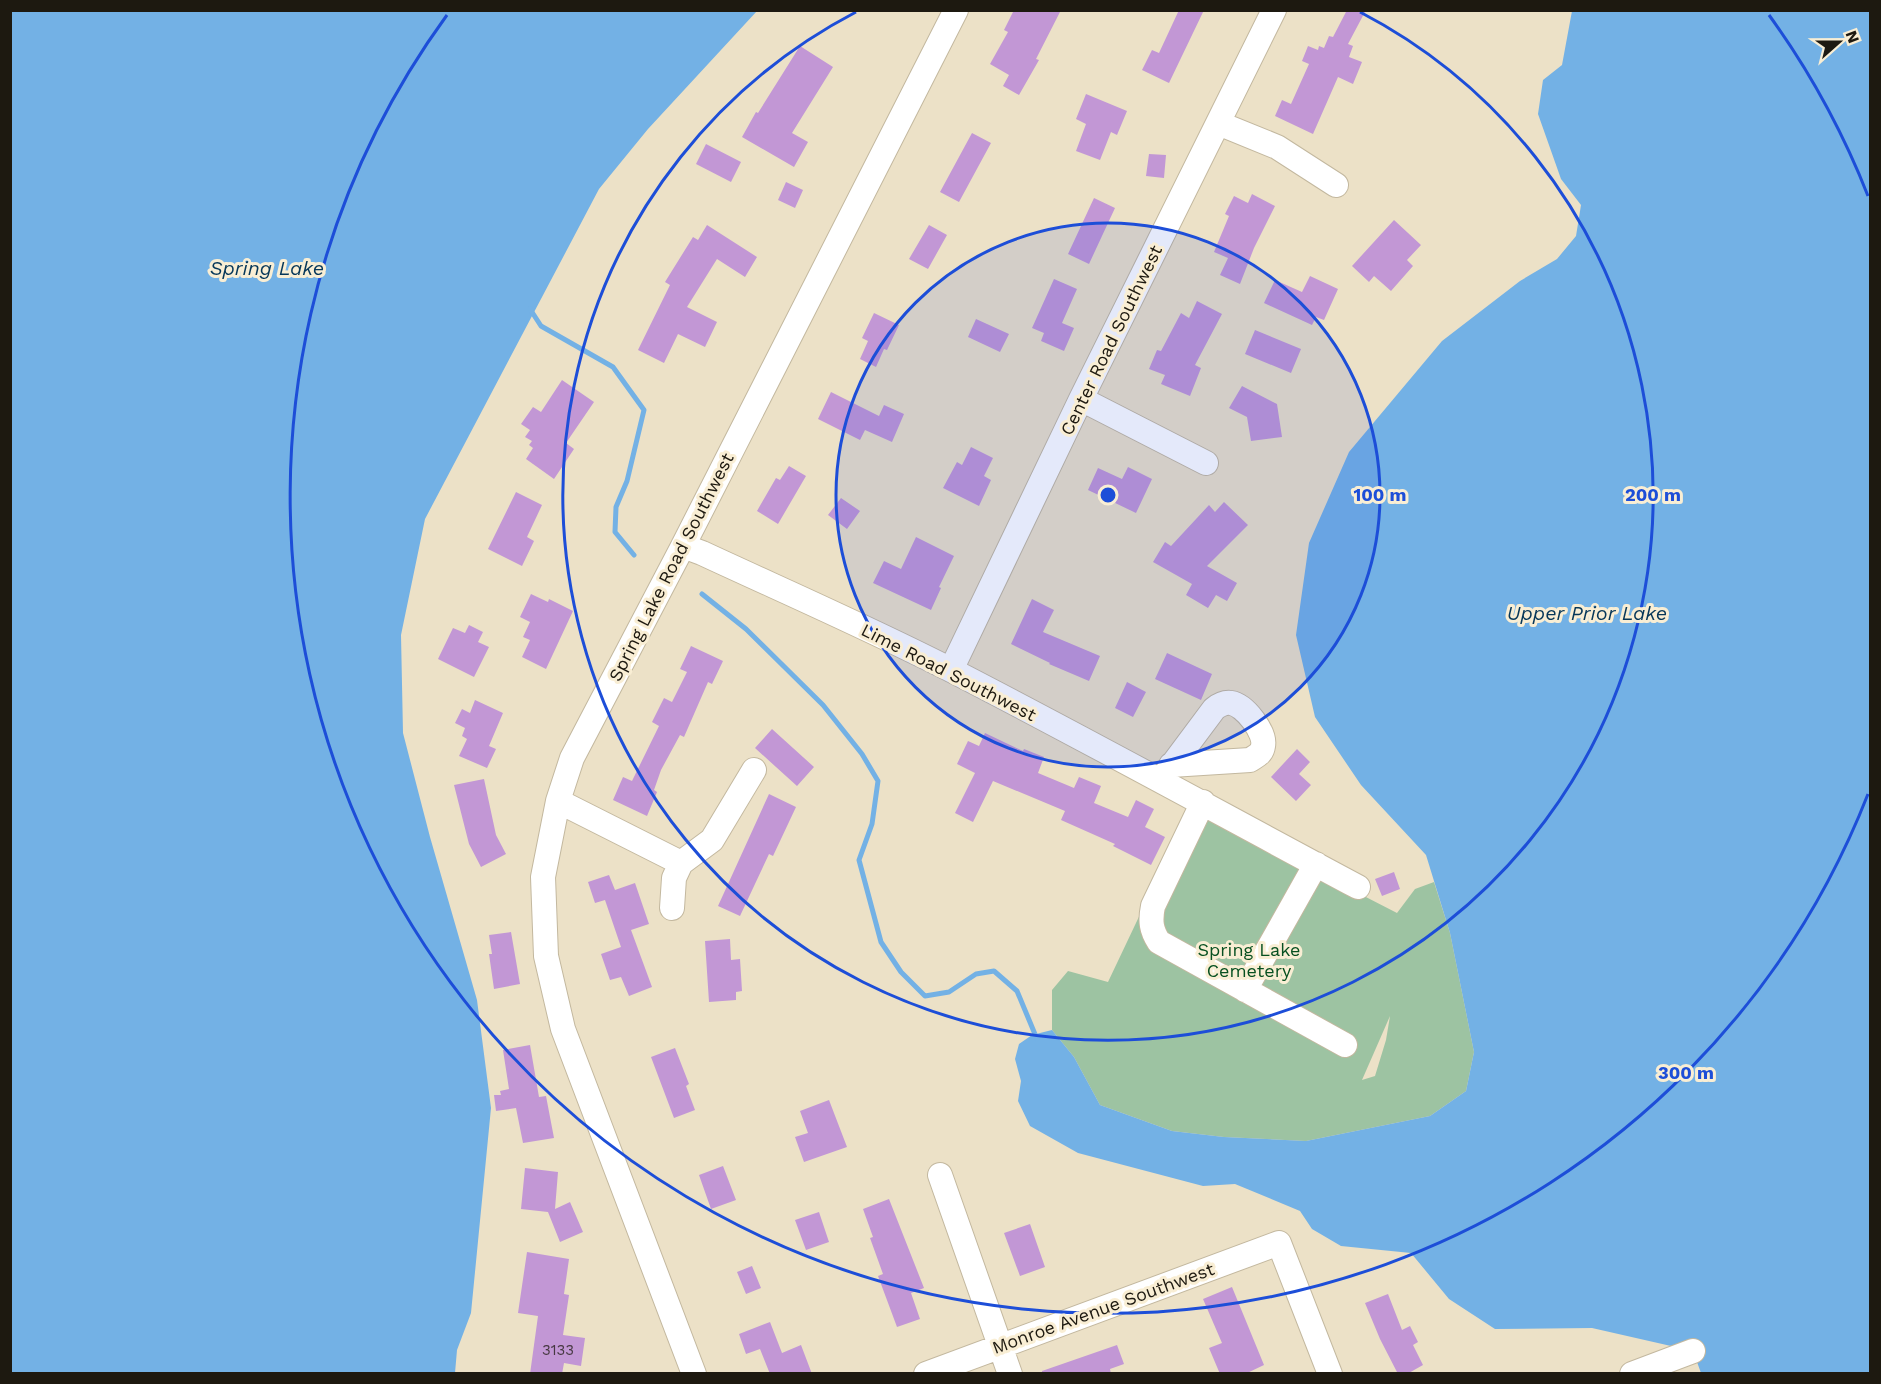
<svg xmlns="http://www.w3.org/2000/svg" width="1881" height="1384" font-family="'Work Sans',sans-serif">
<style>
.green{fill:#9dc3a2;fill-rule:evenodd}
.water{fill:#73b1e5}
.lines{fill:none;stroke-linecap:round;stroke-linejoin:round}
.stream{stroke:#73b1e5;stroke-width:5}
.building{fill:#c297d5}
.minor-casing{stroke:#c3b89f;stroke-width:26}
.minor{stroke:#fff;stroke-width:24}
.ring{fill:none;stroke:#1d4ed8;stroke-width:3}
.labels{text-anchor:middle;dominant-baseline:central;stroke-width:6;stroke-linejoin:round;paint-order:stroke}
.number-label{font-size:15px;fill:#463841}
.street-label{font-size:18px;fill:#1d1910;stroke:#f9eed4}
.park-label{font-size:18px;fill:#075020;stroke:#f9eed4}
.water-label{font-size:20px;font-style:italic;fill:#063759;stroke:#f9eed4}
.centre{fill:#1d4ed8;stroke:#f9eed4;stroke-width:3}
.ring-label{font-size:18px;text-anchor:middle;font-weight:bold;fill:#1d4ed8;stroke:#f9eed4;stroke-width:6;stroke-linejoin:round;paint-order:stroke}
</style>
<rect width="100%" height="100%" fill="#ece1c7"/>
<path class="green" d="M1191,807L1397,913L1415,889L1434,882L1450,933L1474,1052L1466,1091L1430,1116L1306,1141L1224,1137L1172,1131L1100,1105L1074,1057L1052,1030V990L1068,971L1108,982ZM1390,1016L1386,1040L1375,1076L1362,1080Z"/>
<path class="water" d="M10,11H757L648,129L599,189L425,519L401,635L403,733L430,837L477,1000L491,1108L471,1313L457,1350L455,1373H11Z
M1572,11H1870V1373H1701L1693,1351L1592,1328L1495,1329L1449,1299L1411,1253L1341,1246L1312,1229L1300,1211L1235,1184L1203,1186L1078,1153L1030,1126L1018,1101L1021,1081L1015,1059L1019,1044L1032,1035L1052,1030L1074,1057L1100,1105L1172,1131L1224,1137L1306,1141L1430,1116L1466,1091L1474,1052L1450,933L1426,855L1361,785L1315,717L1296,635L1309,543L1349,452L1442,341L1520,281L1557,259L1576,236L1581,205L1561,179L1538,114L1543,80L1562,65Z"/>
<g class="lines">
<path class="stream" d="M530,309L541,326L613,367L644,410L627,481L616,507L615,532L634,555
M702,594L746,629L823,705L862,754L878,781L872,824L859,860L881,942L901,972L925,996L949,992L976,974L994,971L1017,991L1037,1039"/>
</g>
<path class="building" d="M1014,10H1061L1036,59L1039,60L1019,95L1003,86L1009,75L990,64L1008,32L1004,30Z
M1179,10H1204L1169,83L1142,70L1152,50L1159,53Z
M1347,10H1366L1348,44L1353,46L1349,57L1362,62L1353,84L1338,77L1313,134L1275,116L1282,100L1291,104L1309,64L1302,61L1308,46L1318,50L1319,46L1324,48L1329,36L1333,37Z
M800,46L833,67L792,133L808,142L794,167L742,137L756,112L758,113Z
M1086,94L1127,111L1117,135L1111,132L1100,160L1076,151L1086,124L1076,119Z
M972,133L991,143L959,202L940,192Z
M706,144L741,162L731,182L696,164Z
M1149,154L1166,155L1164,178L1146,176Z
M786,182L803,190L795,208L778,200Z
M1252,194L1275,206L1254,248L1240,284L1220,275L1228,258L1214,252L1229,216L1225,214L1234,196L1248,203Z
M1094,198L1115,208L1089,264L1068,254Z
M1394,220L1421,245L1407,260L1413,266L1391,291L1374,276L1369,282L1352,266Z
M707,225L757,257L745,277L717,259L687,307L717,322L705,347L678,334L664,363L638,350L670,285L665,282L693,237L698,240Z
M929,225L947,235L928,269L909,259Z
M1310,276L1338,289L1324,320L1316,317L1312,325L1264,303L1275,280L1302,292Z
M1054,279L1077,289L1062,323L1074,328L1064,351L1041,341L1044,333L1032,328Z
M1197,301L1222,314L1195,365L1201,368L1190,396L1161,384L1165,375L1149,369L1157,350L1161,351L1181,313L1189,318Z
M874,313L899,325L887,350L884,349L876,367L860,359L868,341L862,338Z
M976,319L1009,334L1000,352L968,337Z
M1255,330L1301,349L1291,373L1245,354Z
M562,380L594,402L566,443L574,449L554,479L526,459L533,448L529,445L532,441L525,437L530,430L521,424L533,407L541,412Z
M1242,386L1277,404L1282,437L1251,441L1247,417L1229,408Z
M831,392L879,416L884,405L904,414L892,442L865,430L860,440L818,419Z
M971,447L993,458L984,476L991,480L979,506L943,488L957,462L962,465Z
M789,466L806,476L778,524L757,511L776,478L780,480Z
M1128,467L1152,479L1136,513L1088,490L1098,468L1122,479Z
M516,492L542,505L527,537L534,541L522,566L488,549Z
M841,498L860,511L847,529L828,515Z
M1224,502L1248,525L1207,566L1237,583L1227,601L1216,595L1208,608L1186,595L1192,584L1153,562L1165,542L1171,546L1209,505L1215,512Z
M916,537L954,556L939,587L941,588L931,610L873,583L884,561L901,569Z
M531,594L548,602L549,599L573,611L546,669L522,657L530,640L523,637L530,622L520,617Z
M1032,599L1054,610L1043,632L1100,656L1089,681L1049,664L1050,663L1011,644Z
M469,625L483,632L478,642L489,647L474,677L438,659L453,628L465,633Z
M691,646L723,661L712,684L708,682L684,737L680,735L661,770L654,790L657,792L647,816L613,800L623,777L632,781L659,726L652,722L664,698L672,702L687,672L680,669Z
M1167,653L1212,674L1201,700L1155,679Z
M1127,682L1146,692L1133,717L1115,708Z
M475,700L503,713L489,746L496,749L487,768L459,756L467,739L462,736L465,728L455,723L462,709L470,713Z
M772,729L814,767L797,786L755,748Z
M985,733L1023,751L1024,749L1044,757L1038,773L1074,788L1079,777L1101,786L1094,803L1128,817L1136,800L1154,809L1145,827L1165,837L1151,865L1113,846L1115,844L1061,820L1065,811L993,781L973,822L955,813L975,773L957,764L968,741L979,746Z
M1297,749L1310,762L1299,774L1311,785L1296,801L1271,777Z
M484,779L496,835L506,854L481,867L469,844L454,785Z
M769,794L796,807L773,856L769,854L740,916L718,906Z
M1394,872L1400,889L1382,896L1375,879Z
M609,875L615,890L635,883L649,924L631,930L652,987L629,996L621,977L610,980L601,954L621,947L605,900L595,903L588,882Z
M511,932L520,984L494,989L489,954H492L489,935Z
M730,939L731,960L740,959L742,991L736,992V1000L709,1002L705,941Z
M530,1045L539,1097L546,1096L554,1138L523,1143L516,1108L496,1111L494,1095H501L500,1091L509,1089L503,1050Z
M675,1048L689,1084L686,1086L695,1110L674,1118L651,1057Z
M829,1100L847,1147L804,1162L795,1137L808,1133L800,1111Z
M723,1166L736,1200L711,1209L699,1175Z
M525,1168L558,1172L555,1209L570,1202L583,1232L560,1242L548,1212L521,1209Z
M889,1199L924,1288L911,1293L920,1319L897,1327L878,1276L883,1274L870,1238L873,1237L863,1209Z
M819,1212L829,1242L806,1250L795,1220Z
M1030,1224L1045,1267L1020,1276L1004,1233Z
M527,1252L569,1259L564,1294L569,1295L563,1335L585,1338L581,1366L564,1363L562,1374H530L538,1316L518,1313Z
M752,1266L761,1288L746,1294L737,1272Z
M1232,1287L1264,1365L1245,1374H1220L1209,1348L1222,1343L1203,1299Z
M1388,1294L1402,1330L1410,1326L1418,1342L1413,1345L1423,1365L1407,1374H1398L1380,1339L1365,1303Z
M770,1322L782,1353L801,1345L812,1374H770L760,1349L746,1354L739,1334Z
M1117,1345L1124,1364L1110,1369L1111,1374H1042V1371Z"/>
<g class="lines">
<g class="minor-casing">
<path id="minor" d="M1218,123L1277,147L1336,185
M1081,399L1206,463
M683,546L702,553C786,592 871,629 953,671C1089,741 1223,815 1358,887
M951,670L1081,399L1274,10
M1161,780L1214,709C1219,705 1224,702 1231,703C1245,705 1266,733 1263,746C1262,754 1256,756 1250,760L1171,765
M558,801L681,863
M1203,802L1153,906C1150,921 1151,930 1159,942L1345,1045
M672,908L674,878L681,863L712,840L754,770
M1245,990L1316,864
M940,1175L1010,1374
M694,1374L563,1029L546,956L543,877L558,801L572,758L683,546L956,10
M926,1374L1279,1243L1330,1374
M1632,1374L1693,1351"/>
</g>
<use href="#minor" class="minor"/>
</g>
<circle cx="1108" cy="495" r="272" fill="#1d4ed8" fill-opacity=".12"/>
<g class="ring">
<circle cx="1108" cy="495" r="272"/>
<path d="M1360 12A545 545 0 1 1 856 12"/>
<path d="M1868 794A817 817 0 1 1 447 15M1769 15A817 817 0 0 1 1868 196"/>
</g>
<g class="labels">
<g class="number-label">
<text x="558" y="1350">3133</text>
</g>
<g class="street-label">
<text transform="translate(1111 340) rotate(-64)">Center Road Southwest</text>
<text transform="translate(671 567) rotate(-63)">Spring Lake Road Southwest</text>
<text transform="translate(949 672) rotate(27)">Lime Road Southwest</text>
<text transform="translate(1103 1308) rotate(-20)">Monroe Avenue Southwest</text>
</g>
<g class="park-label">
<text x="1249" y="949">Spring Lake<tspan x="1249" dy="21">Cemetery</tspan></text>
</g>
<g class="water-label">
<text x="267" y="268">Spring Lake</text>
<text x="1587" y="613">Upper Prior Lake</text>
</g>
</g>
<circle cx="1108" cy="495" r="9" class="centre"/>
<g class="ring-label">
<text x="1380" y="501">100 m</text>
<text x="1653" y="501">200 m</text>
<text x="1686" y="1079">300 m</text>
</g>
<rect width="1881" height="1384" fill="none" stroke="#1d1910" stroke-width="24"/>
<g transform="translate(1839 42) rotate(69)" stroke="#f9eed4" stroke-width="4.5" paint-order="stroke">
<path d="M0-4.5L10 22L0 15L-10 22Z" fill="#1d1910"/>
<text y="-9" font-size="16" font-weight="bold" text-anchor="middle" fill="#1d1910">N</text>
</g>
</svg>
